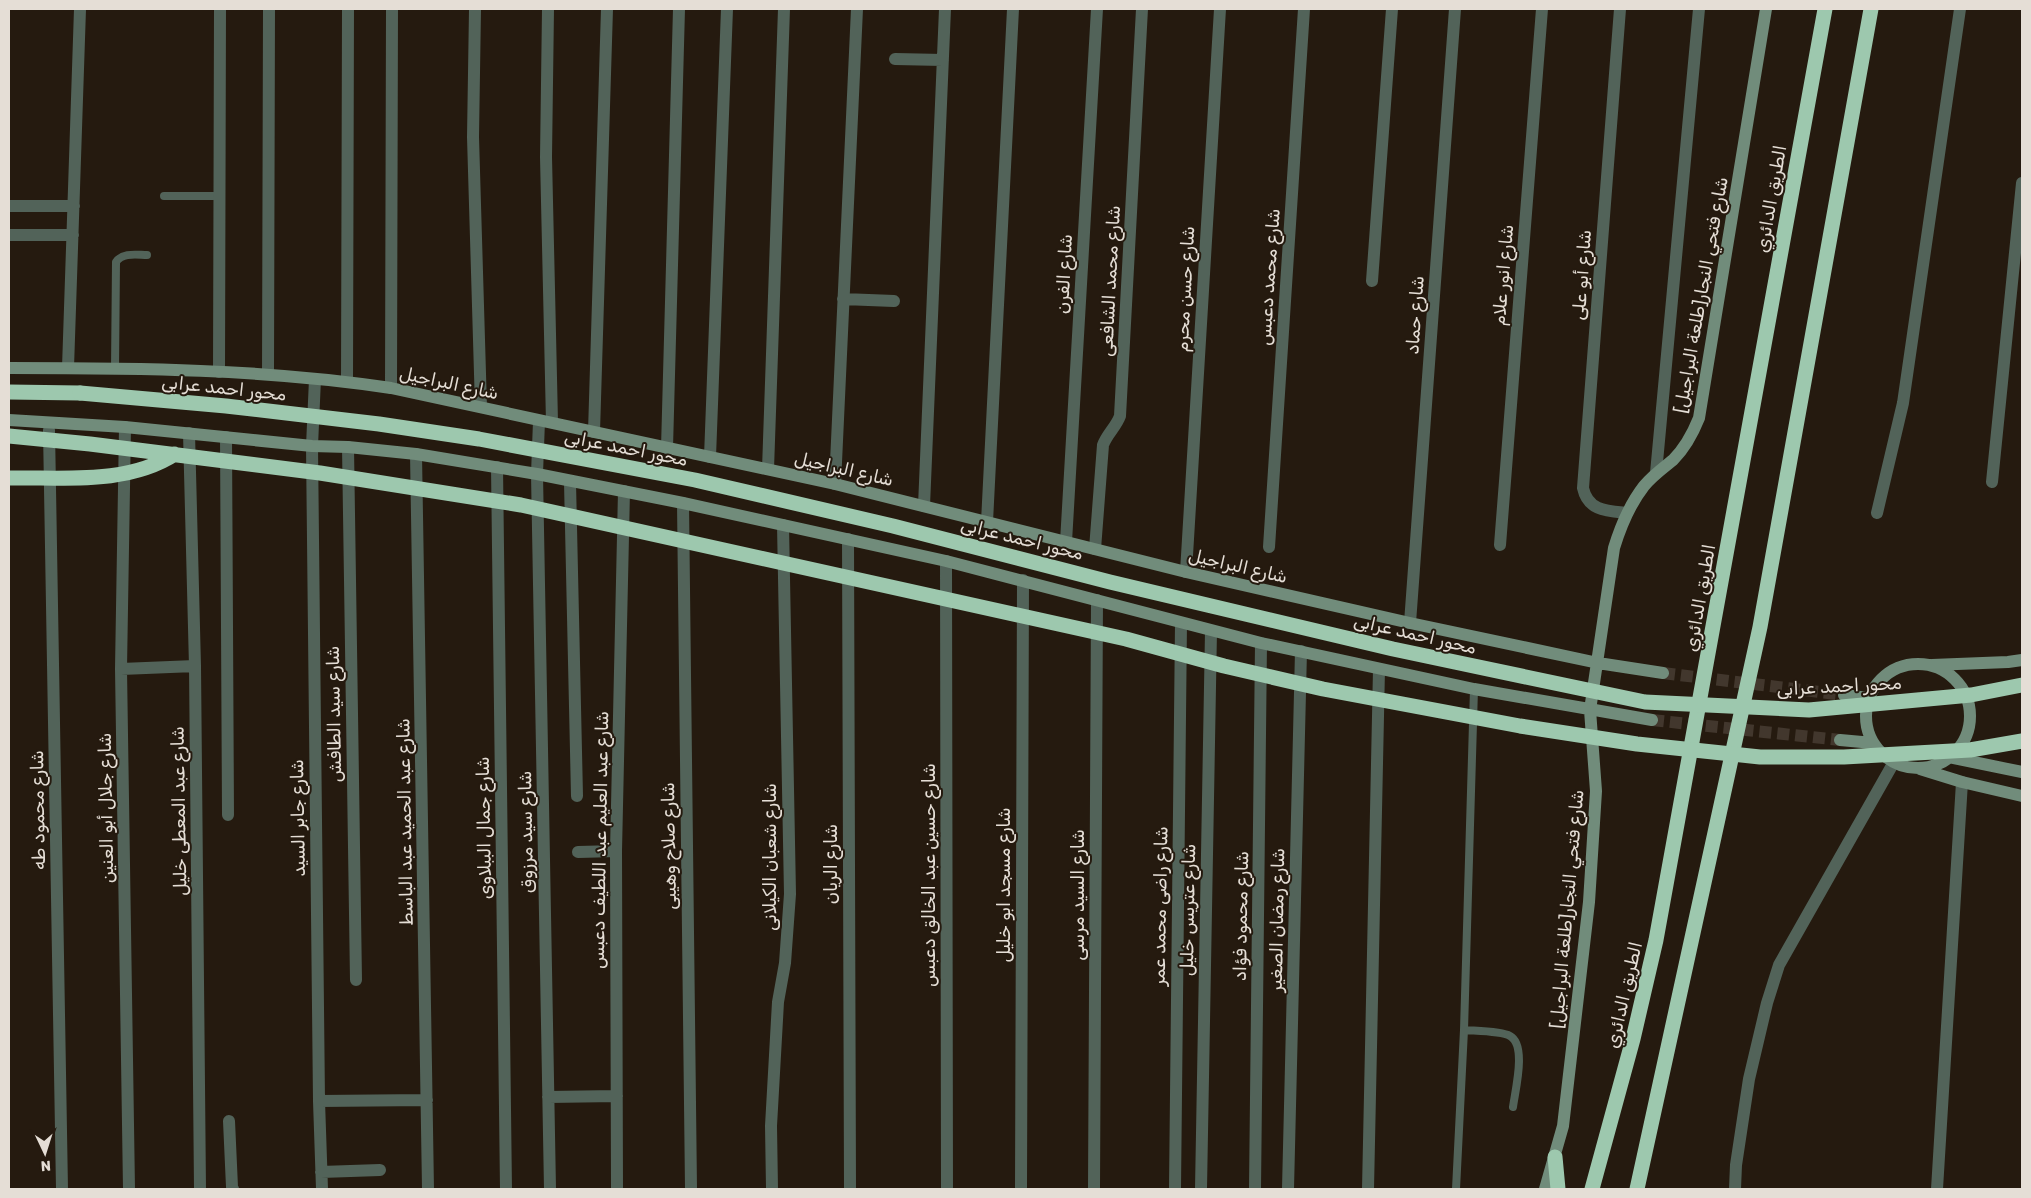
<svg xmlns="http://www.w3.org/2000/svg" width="2031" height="1198" font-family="Rubik,'Noto Naskh Arabic',sans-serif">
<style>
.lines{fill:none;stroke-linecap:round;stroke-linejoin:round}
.secondary-tunnel{stroke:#42372d;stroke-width:12;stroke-dasharray:12 6;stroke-linecap:butt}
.lane{stroke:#526359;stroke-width:8}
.street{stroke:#526359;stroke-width:12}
.secondary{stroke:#718c7b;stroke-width:12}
.highway{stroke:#9dc8ae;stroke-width:15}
.highway-bridge{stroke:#9dc8ae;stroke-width:15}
.labels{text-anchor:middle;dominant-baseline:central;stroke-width:4;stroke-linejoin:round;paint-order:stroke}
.street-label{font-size:18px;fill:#e5ded6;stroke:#251a0f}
</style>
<rect width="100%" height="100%" fill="#251a0f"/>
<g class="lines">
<path class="secondary-tunnel" d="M1663,673L1844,695
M1652,720L1840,740"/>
<path class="lane" d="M164,196H219
M115,369L116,262C123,252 137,255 147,255
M1464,1030C1475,1031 1501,1031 1510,1036C1527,1045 1515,1091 1513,1107
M1456,1189L1464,1030L1474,689"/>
<path class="street" d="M475,9L473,137L481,407
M548,9L546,157L552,422
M1620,9L1583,488C1588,511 1607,511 1627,513
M895,59L943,60
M9,206H74
M9,235H73
M1372,281L1392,9
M843,299L894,301
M68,368L80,9
M219,372L220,9
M268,374L269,9
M315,379L312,446L319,1101L322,1189
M347,381L348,9
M391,388L392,9
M539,421L537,474L550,1189
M125,427L121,669L129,1189
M49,430L62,1189
M594,432L607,9
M189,433L195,666L200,1189
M226,437L228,815
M348,447L356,980
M667,448L679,9
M416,454L428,1189
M710,457L727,9
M497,467L506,1189
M768,469L784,9
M1656,473L1699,9
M570,482L577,796
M1992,482L2022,183
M835,484L857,9
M683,503L691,1189
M924,506L945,9
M1877,513L1903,403L1960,9
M987,522L1013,9
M848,539L850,1189
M1066,542L1097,9
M1500,545L1542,9
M1269,547L1304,9
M1095,549L1103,445C1107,434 1116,427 1120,416L1142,9
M946,561L947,1189
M1186,572L1220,9
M1410,623L1455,9
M121,669L195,666
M578,852L616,851
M548,1097L617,1096
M319,1101L427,1100
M229,1121L232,1187L233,1189
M321,1172L380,1170
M617,1189L616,851L624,491
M772,1189L771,1126L778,1002L785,963L790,894L783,525
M1021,1189L1023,580
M1094,1189L1097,600
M1175,1189L1181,623
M1201,1189L1211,631
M1255,1189L1261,643
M1288,1189L1301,651
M1368,1189L1379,669
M1735,1189L1736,1165L1749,1079L1767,1003L1779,965L1894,762
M1937,1189L1962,782"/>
<path class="secondary" d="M9,368C136,368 265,369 391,388L835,484L1186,572L1410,623L1598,663L1663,673
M9,420L125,427L312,446L348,447L416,454L537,474L683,503L946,561L1261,643L1474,689L1652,720
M1866 716a52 52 0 1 1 104 0a52 52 0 1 1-104 0Z
M1932,665L2008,662L2022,660
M1844,695L1868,698
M1840,740L1873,743
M1949,757L2022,772
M1920,769L1962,782L2022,796
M1545,1189L1563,1126L1589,902L1596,791L1590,710L1614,548C1621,525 1630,504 1644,486C1652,476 1663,468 1673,460C1685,448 1693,433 1699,418L1766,9"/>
<path class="highway" d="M9,392L80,393
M1555,1157L1558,1189
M1592,1189L1633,1039L1656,940L1825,9
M1637,1189L1760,627L1871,9"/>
<path class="highway-bridge" d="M80,393L226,406L379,424L479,439L695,480L893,526L1110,582L1393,649L1645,702L1809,710L1971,695L2022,685
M9,436L90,444L320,473L521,505L1126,639L1224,666L1323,689L1520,726L1637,744L1760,757H1844L1970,750L2022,741
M9,478C64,477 127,485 175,454"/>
</g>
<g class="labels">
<g class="street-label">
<text transform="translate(1771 199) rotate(-80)">الطريق الدائري</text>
<text transform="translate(1064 274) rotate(-87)">شارع الفرن</text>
<text transform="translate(1503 275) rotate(-85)">شارع انور علام</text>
<text transform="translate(1582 275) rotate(-86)">شارع أبو على</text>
<text transform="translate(1269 277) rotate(-86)">شارع محمد دعبس</text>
<text transform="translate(1110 281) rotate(-87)">شارع محمد الشافعى</text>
<text transform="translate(1185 289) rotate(-87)">شارع حسن محرم</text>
<text transform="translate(1701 295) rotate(-80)">شارع فتحي النجار[طلعة البراجيل]</text>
<text transform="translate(1415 315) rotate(-86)">شارع حماد</text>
<text transform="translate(449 383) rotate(12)">شارع البراجيل</text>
<text transform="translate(224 388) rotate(6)">محور احمد عرابى</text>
<text transform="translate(626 448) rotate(11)">محور احمد عرابى</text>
<text transform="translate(844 469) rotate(13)">شارع البراجيل</text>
<text transform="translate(1022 539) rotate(14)">محور احمد عرابى</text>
<text transform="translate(1238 566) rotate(13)">شارع البراجيل</text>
<text transform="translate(1700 598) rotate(-80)">الطريق الدائري</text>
<text transform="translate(1415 634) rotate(13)">محور احمد عرابى</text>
<text transform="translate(1839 686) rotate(-3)">محور احمد عرابى</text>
<text transform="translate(334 714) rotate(-91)">شارع سيد الطافش</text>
<text transform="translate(106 808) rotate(-91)">شارع جلال أبو العنين</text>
<text transform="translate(38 810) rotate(-91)">شارع محمود طه</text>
<text transform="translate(179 811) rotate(-91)">شارع عبد المعطى خليل</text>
<text transform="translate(298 818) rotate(-91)">شارع جابر السيد</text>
<text transform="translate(405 822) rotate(-91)">شارع عبد الحميد عبد الباسط</text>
<text transform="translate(484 828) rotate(-91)">شارع جمال الببلاوى</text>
<text transform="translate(526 832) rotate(-91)">شارع سيد مرزوق</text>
<text transform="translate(600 840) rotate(-89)">شارع عبد العليم عبد اللطيف دعبس</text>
<text transform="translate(669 846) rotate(-91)">شارع صلاح وهيبى</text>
<text transform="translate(770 857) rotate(-90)">شارع شعبان الكيلانى</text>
<text transform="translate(831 864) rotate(-90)">شارع الريان</text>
<text transform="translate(929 875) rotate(-90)">شارع حسين عبد الخالق دعبس</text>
<text transform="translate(1004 885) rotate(-90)">شارع مسجد ابو خليل</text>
<text transform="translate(1078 895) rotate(-90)">شارع السيد مرسى</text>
<text transform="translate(1160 906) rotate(-89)">شارع راضى محمد عمر</text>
<text transform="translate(1567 909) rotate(-85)">شارع فتحي النجار[طلعة البراجيل]</text>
<text transform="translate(1188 910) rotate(-89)">شارع عتريس خليل</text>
<text transform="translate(1241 916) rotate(-89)">شارع محمود فؤاد</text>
<text transform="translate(1277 920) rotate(-89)">شارع رمضان الصغير</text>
<text transform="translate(1624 995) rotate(-77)">الطريق الدائري</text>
</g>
</g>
<rect width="2031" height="1198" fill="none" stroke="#e5ded6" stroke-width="20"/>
<g transform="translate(45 1153) rotate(176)" stroke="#251a0f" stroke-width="4" paint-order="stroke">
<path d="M0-4L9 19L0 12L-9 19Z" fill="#e5ded6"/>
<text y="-8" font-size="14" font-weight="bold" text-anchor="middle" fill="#e5ded6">N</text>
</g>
</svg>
